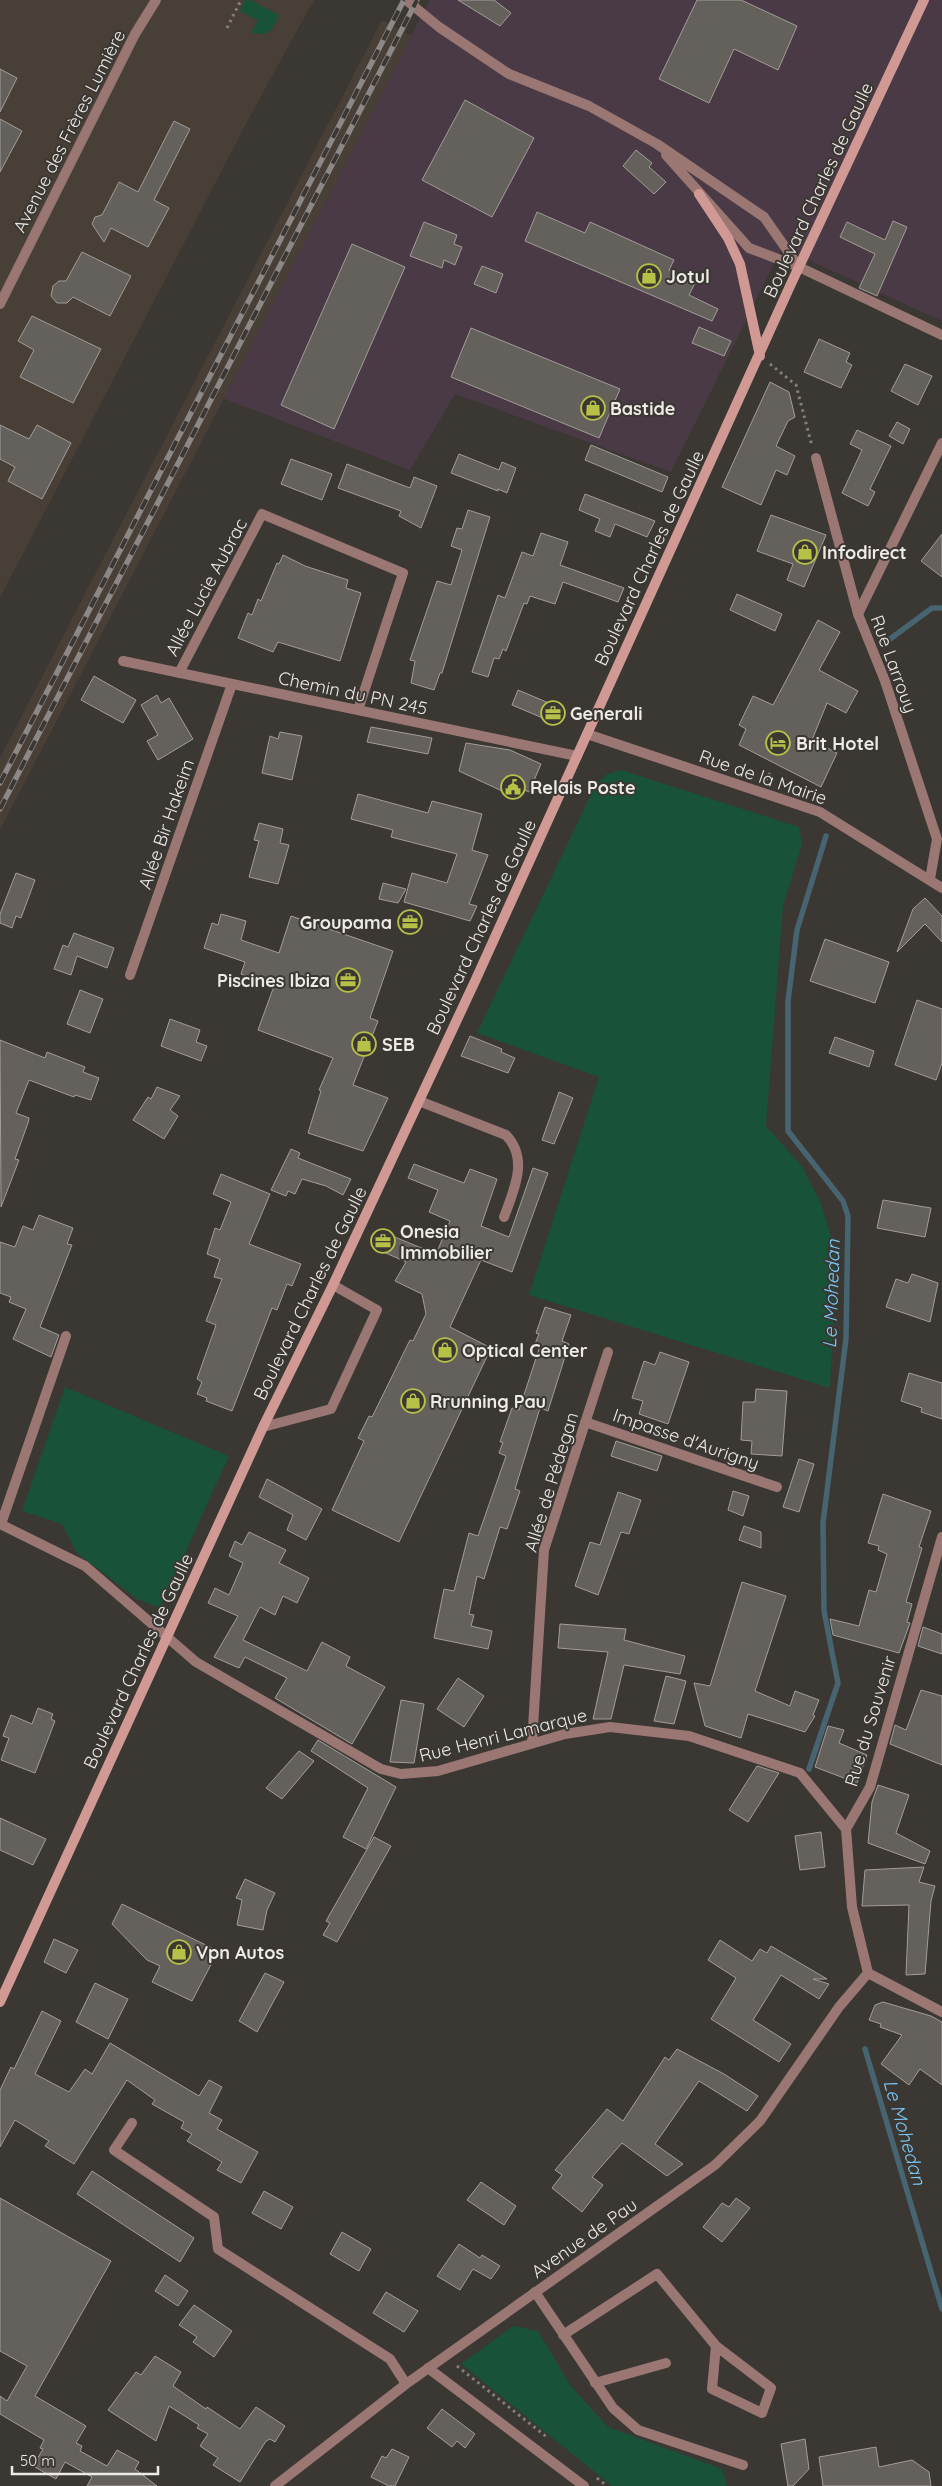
<svg xmlns="http://www.w3.org/2000/svg" width="942" height="2486" font-family="Quicksand,sans-serif">
<style>
.commercial{fill:#4a3a45}
.built{fill:#483f37}
.green{fill:#175239}
.lines{fill:none;stroke-linecap:round;stroke-linejoin:round}
.stream{stroke:#476471;stroke-width:5.5}
.building{fill:#64605c;stroke:#a29d98}
.path{stroke:#84807c;stroke-width:3;stroke-dasharray:2.5 4;stroke-linecap:butt}
.lane{stroke:#9a7773;stroke-width:10}
.street{stroke:#9a7773;stroke-width:10}
.secondary{stroke:#d09994;stroke-width:10}
.rail-casing{stroke:#8c8885;stroke-width:5.5}
.rail{stroke:#3b3733;stroke-width:4;stroke-dasharray:11;stroke-linecap:butt}
.labels{text-anchor:middle;dominant-baseline:central;stroke-width:4;stroke-linejoin:round;paint-order:stroke}
.street-label{font-size:18px;fill:#edeae7;stroke:#3b3733}
.poi-label{font-size:18px;font-weight:bold;fill:#edeae7;stroke:#3b3733;text-anchor:start}
.water-label{font-size:19px;font-style:italic;fill:#7bcbfa;stroke:#3b3733}
</style>
<rect width="100%" height="100%" fill="#3b3733"/>
<path class="commercial" d="M430,0H942V321L782,248L671,472L455,394L410,470L222,398Z"/>
<path class="built" d="M0,0H314L248,120L0,598Z
M382,20L412,36L0,830V758Z"/>
<path class="green" d="M245,0H250L279,15L272,29L265,34L251,33L258,20L240,11Z
M621,770L799,827L802,844L783,906L766,1126L802,1166L821,1203L837,1256L830,1388L529,1295L599,1077L477,1033L596,784L607,774Z
M65,1387L229,1456L160,1608L137,1599L77,1553L62,1524L22,1511Z
M513,2326L538,2331L570,2385L608,2427L722,2469L727,2486H612L461,2364Z"/>
<g class="lines">
<path class="stream" d="M886,642L932,608H942
M809,1769L838,1683L824,1611L823,1523L846,1339L848,1216L843,1201L788,1131V1001L797,930L826,836
M865,2049L942,2309"/>
</g>
<path class="building" d="M458,0H494L511,13L500,26Z
M697,0H741L797,26L778,70L734,49L709,103L659,79Z
M0,69L17,78L0,112Z
M465,100L534,138L492,217L422,180Z
M0,119L22,131L0,172Z
M174,121L190,129L154,200L169,208L148,247L111,228L104,242L92,224L95,217L102,215L119,182L138,192Z
M636,150L652,163L649,167L666,182L654,194L623,166Z
M537,212L585,233L590,222L674,260L669,270L695,283L689,295L718,309L712,321L525,241Z
M893,221L907,227L877,296L859,288L875,254L840,237L847,222L885,240Z
M424,222L457,235L454,244L462,247L455,265L444,260L442,268L410,256Z
M352,244L405,267L334,429L281,405Z
M82,252L131,276L110,316L73,297L67,303H57L51,296L53,286L59,281H66Z
M482,266L503,274L496,293L474,284Z
M32,316L101,349L73,403L20,377L34,350L18,341Z
M699,327L731,341L724,356L692,343Z
M471,328L620,389L599,438L451,377Z
M819,339L850,353L846,362L852,365L841,388L804,372Z
M905,364L932,376L918,405L891,391Z
M770,382L789,392L795,417L788,421L776,446L795,456L787,475L776,470L761,505L722,487Z
M897,422L910,429L903,444L889,436Z
M0,425L29,439L37,425L71,443L42,499L8,481L15,467L0,459Z
M857,430L891,446L870,489L875,492L868,506L842,493L862,450L850,444Z
M591,445L668,477L662,492L585,460Z
M459,454L499,470L502,462L516,468L507,493L498,489V491L451,473Z
M291,459L332,474L322,500L281,484Z
M347,464L410,488L414,477L437,486L421,528L399,516L401,511L338,488Z
M585,494L655,521L647,537L615,524L610,537L595,531L600,519L579,510Z
M468,510L490,517L442,673H440L434,690L411,683L415,661L410,660L437,581L451,585L462,550L451,546L457,528L462,529Z
M771,515L826,535L804,587L787,580L793,564L757,551Z
M541,533L568,542L560,565L624,588L618,602L563,582L555,604L530,596L527,604L524,603L506,651L503,649L499,659L494,658L488,677L472,672L498,595L505,598L522,552L533,556Z
M942,534V577L921,561Z
M283,555L305,566L348,580L346,588L361,593L340,661L278,642L273,652L238,638L248,613L252,615L258,599L261,601L277,563L279,564Z
M737,594L782,614L775,631L730,610Z
M818,620L840,632L819,670L858,691L846,713L827,703L812,740L837,753L821,787L739,745L746,729L739,725L753,696L773,705Z
M94,676L136,700L123,723L81,700Z
M518,690L563,709L557,724L512,705Z
M157,695L161,703L169,698L193,739L158,760L147,741L158,735L141,705Z
M371,727L432,738L428,754L367,742Z
M280,732L302,736L292,780L262,773L270,736L278,739Z
M466,743L510,750L541,764L529,792L520,788L515,797L459,771Z
M358,794L428,813L432,801L482,814L472,850L488,855L469,904L477,906L470,921L404,902L412,873L447,883L457,854L391,837L393,830L351,819Z
M259,823L283,829L280,843L289,845L278,884L249,877L259,841L254,840Z
M16,873L35,880L21,918L16,916L12,928L0,923V914Z
M383,883L406,889L398,903L379,899Z
M925,898L942,916V942L925,924L897,952L913,909Z
M221,914L246,921L241,940L279,953L291,916L393,951L370,1018L378,1021L353,1085L388,1098L363,1151L308,1133L321,1091L319,1090L333,1058L258,1030L274,986L241,974L245,962L204,948L212,923L218,925Z
M74,933L114,948L107,968L77,956L71,975L54,969L63,945L68,947Z
M825,939L889,962L875,1003L810,981Z
M80,990L103,999L90,1033L67,1024Z
M917,1000L942,1009V1063L936,1080L895,1065Z
M170,1019L200,1030L196,1042L207,1046L201,1061L161,1046Z
M470,1036L502,1049L501,1052L515,1058L508,1073L461,1056Z
M835,1037L874,1051L869,1067L829,1053Z
M0,1040L45,1058L47,1052L85,1067L83,1072L99,1078L91,1100L75,1095L74,1097L29,1080L16,1113L29,1118L28,1123L15,1159L19,1160L1,1207Z
M157,1087L180,1096L170,1110L178,1116L164,1139L133,1120L148,1097L151,1099Z
M559,1092L573,1098L554,1144L542,1140Z
M291,1149L300,1153L298,1158L351,1179L343,1195L326,1186L302,1179L295,1194L288,1191L286,1196L271,1190Z
M414,1164L464,1183L470,1169L497,1179L481,1226L509,1237L533,1168L548,1173L512,1272L481,1260L450,1327L491,1348L399,1542L332,1510L364,1441L358,1438L369,1416L372,1417L410,1340L413,1341L426,1314L422,1294L395,1281L406,1262L377,1249L385,1233L436,1254L450,1221L429,1212L438,1190L408,1178Z
M221,1174L270,1194L249,1244L301,1264L292,1286L287,1284L277,1310L272,1308L232,1411L206,1401L207,1398L197,1394L202,1382L197,1379L216,1325L206,1321L222,1279L214,1277L220,1259L207,1254L215,1228L220,1230L231,1202L213,1194Z
M883,1200L931,1208L925,1237L877,1228Z
M39,1215L73,1228L67,1244L72,1245L40,1327L59,1335L51,1357L13,1339L26,1309L9,1302L11,1297L0,1293V1242L15,1247L23,1226L33,1230Z
M912,1274L938,1283L930,1322L886,1307L896,1279L908,1283Z
M545,1307L571,1315L562,1341L569,1344L548,1411L540,1408L515,1489L520,1491L507,1529L500,1527L484,1579L477,1576L469,1614L474,1615L471,1626L492,1631L488,1649L434,1638L444,1589L454,1591L469,1533L478,1536L506,1456L499,1453L503,1442H500L512,1408L519,1410L540,1346L535,1344L539,1334L536,1333Z
M660,1352L689,1362L668,1424L639,1414L643,1401L632,1398L644,1361L655,1365Z
M909,1373L942,1383V1419L921,1412L922,1408L901,1401Z
M756,1389L787,1391L782,1456L751,1454L752,1441L741,1440L743,1402H755Z
M616,1441L662,1456L657,1471L611,1456Z
M799,1459L814,1464L799,1512L783,1507Z
M267,1479L322,1509L306,1540L287,1530L293,1515L259,1497Z
M733,1491L749,1496L743,1516L728,1510Z
M618,1492L641,1500L629,1534L621,1532L598,1595L575,1586L590,1542L600,1545Z
M883,1494L931,1511L919,1547L922,1548L906,1602L912,1604L907,1622L910,1623L899,1653L833,1635L830,1619L859,1626L869,1590L876,1592L887,1554L878,1550L879,1546L868,1543Z
M744,1526L761,1532V1548L739,1540Z
M249,1532L286,1550L279,1563L309,1578L297,1603L283,1596L275,1615L260,1607L243,1640L307,1671L322,1642L350,1657L346,1666L385,1687L352,1744L275,1698L287,1678L245,1657L239,1668L214,1657L238,1616L208,1603L215,1588L229,1595L243,1563L229,1556L235,1541L242,1545Z
M742,1582L786,1596L755,1691L790,1706L795,1691L819,1700L813,1715L815,1716L805,1732L748,1714L741,1738L705,1726L694,1683L710,1686Z
M560,1624L626,1629L624,1640L685,1656L680,1674L624,1665L611,1719H593L608,1652L558,1648Z
M923,1627L942,1634V1654L918,1646Z
M666,1676L686,1681L674,1724L654,1721Z
M458,1678L484,1696L464,1727L437,1709Z
M921,1690L942,1696V1765L890,1744L895,1725L906,1730Z
M401,1700L424,1704L414,1763L390,1762Z
M38,1708L53,1714L51,1719L55,1721L35,1773L1,1760L9,1738L3,1736L11,1715L32,1724Z
M828,1726L844,1730L839,1743L867,1755L857,1783L815,1767Z
M318,1740L396,1787L366,1849L343,1837L368,1788L311,1751Z
M299,1751L314,1761L282,1799L266,1788Z
M757,1766L779,1773L748,1822L729,1810Z
M878,1785L909,1795L896,1833L930,1851L925,1864L868,1843L872,1802Z
M0,1818L46,1839L33,1865L0,1850Z
M821,1832L825,1867L800,1870L795,1836Z
M374,1837L391,1846L337,1942L323,1935L330,1923L326,1921Z
M924,1867L919,1882L935,1886L931,1901L925,1974L906,1975L909,1905L862,1906L865,1870Z
M245,1879L275,1893L267,1910L263,1930L237,1925L242,1900L236,1898Z
M122,1904L218,1951L192,2001L152,1982L160,1966L147,1960L112,1924Z
M54,1939L78,1950L66,1973L44,1962Z
M720,1940L752,1961L760,1949L767,1953L771,1946L827,1979H813L829,1984L819,1999L781,1975L753,2020L791,2044L779,2062L711,2019L736,1978L708,1960Z
M265,1973L284,1982L257,2032L239,2021Z
M95,1983L128,1999L108,2039L76,2022Z
M883,2002L931,2016L942,2022V2085L920,2069L909,2085L881,2064L902,2035L880,2027L881,2024L869,2020L875,2005Z
M42,2011L61,2021L35,2074L69,2092L85,2069L92,2074L110,2043L199,2096L209,2080L222,2087L209,2113L222,2120L217,2129L258,2152L241,2183L217,2170L222,2162L187,2141L192,2134L181,2128L184,2122L152,2104L155,2100L127,2080L74,2164L45,2146L49,2141L15,2120L0,2147V2090L11,2067L14,2069Z
M677,2049L724,2074L758,2096L747,2111L699,2081L655,2144L683,2164L667,2176L622,2143L592,2177L603,2185L582,2212L552,2188L562,2175L555,2170L607,2109L623,2121L665,2057L669,2060Z
M92,2171L194,2238L180,2262L77,2194Z
M481,2182L516,2206L504,2225L467,2200Z
M264,2191L293,2207L281,2229L252,2213Z
M0,2198L111,2261L35,2396L86,2426L76,2443L82,2446L80,2451L107,2466L117,2450L139,2462L135,2469L157,2486H87L92,2477L65,2462L56,2479L33,2466L43,2449L40,2448L44,2440L0,2414V2396L7,2401L27,2366L0,2351Z
M736,2198L750,2208L722,2242L703,2227L722,2203L729,2207Z
M342,2232L371,2249L359,2271L330,2254Z
M459,2244L480,2258L482,2255L500,2266L491,2279L473,2269L460,2290L437,2276Z
M165,2275L188,2291L178,2306L155,2291Z
M386,2292L418,2311L404,2332L373,2313Z
M194,2305L232,2331L214,2357L193,2342L197,2337L179,2325Z
M155,2356L181,2372L173,2386L206,2409L207,2407L240,2429L256,2407L285,2426L275,2442L270,2439L266,2441L240,2482L213,2465L218,2458L200,2446L208,2434L197,2428L199,2425L169,2406L156,2441L108,2410L136,2372L141,2375Z
M442,2409L475,2434L465,2448L457,2441L452,2447L427,2428Z
M805,2439L809,2469L793,2486H788L781,2444Z
M876,2447L879,2467L912,2460L929,2472L931,2486H823L819,2457Z
M392,2449L409,2457L395,2486H389L371,2477L382,2456L386,2458Z"/>
<g class="lines">
<path class="path" d="M227,28L241,0
M770,364L796,385L812,446
M766,780L770,773
M457,2366L548,2438
M597,2478L607,2486"/>
<path class="lane" d="M816,458L858,614
M419,1101L506,1135C529,1159 514,1190 504,1217
M263,1427L331,1409L377,1310L333,1285
M535,2292L613,2408L638,2430L743,2465
M563,2335L657,2274L716,2346L771,2388L762,2413L712,2389L716,2346
M595,2383L666,2363"/>
<path class="street" d="M406,0L439,27L509,74L589,106L657,144L764,217L799,267
M666,155L749,248L799,267L942,335
M0,304L135,34L156,0
M123,661L577,756
M179,673L262,514L403,573L358,710
M587,734L820,812L942,888
M930,879L937,839L885,681L858,614L942,443
M130,975L232,684
M585,1422L777,1487
M0,1524L85,1566L196,1662L381,1769L401,1774L438,1771L565,1734L610,1727L689,1736L800,1773L846,1829
M1,1524L66,1336
M532,1743L544,1550L608,1352
M868,1973L852,1907L846,1829L870,1787L942,1537
M868,1973L942,2012
M132,2123L114,2150L214,2217L218,2249L390,2359L406,2384
M428,2368L584,2486
M275,2486L406,2384L715,2165L760,2121L839,2007L868,1973"/>
<path class="secondary" d="M699,194L728,238L740,264L760,356
M0,2002L263,1427L333,1285L476,979L790,286L924,0"/>
<g class="rail-casing">
<path id="rail" d="M0,783L404,0
M0,809L417,0"/>
</g>
<use href="#rail" class="rail"/>
</g>
<defs>
<g id="shop-ring" transform="scale(1.25)"><circle r="9.5" fill="#3b3733" stroke="#b8c147" stroke-width="1.5"/><path d="M-5-2.5h2.3a2.7 3.5 0 0 1 5.4 0H5L5.5 6h-11ZM-1.5-2.5h3a1.5 2.3 0 0 0-3 0Z" fill="#b8c147"/></g>
<g id="office-ring" transform="scale(1.25)"><circle r="9.5" fill="#3b3733" stroke="#b8c147" stroke-width="1.5"/><path d="M-6-3h4V-5.5h4V-3h4V5H-6ZM-1-4.5V-3h2v-1.5ZM-6 0V1H6V0Z" fill="#b8c147"/></g>
<g id="hotel-ring" transform="scale(1.25)"><circle r="9.5" fill="#3b3733" stroke="#b8c147" stroke-width="1.5"/><path d="M-6-4.5h1.5V1H6V5H4.5V3h-9V5H-6ZM-4 0a1.8 1.8 0 1 1 3.6 0ZM.5 0V-2.5h3Q6-2.5 6 0Z" fill="#b8c147"/></g>
<g id="civic-ring" transform="scale(1.25)"><circle r="9.5" fill="#3b3733" stroke="#b8c147" stroke-width="1.5"/><path d="M-.6-6.5H3V-4.5H.6V-3L4-1V1h2V6H-6V1h2V-1L-.6-3ZM-1.2 2.5V6h2.4V2.5Z" fill="#b8c147"/></g>
</defs>
<g fill-rule="evenodd">
<use href="#shop-ring" x="649" y="276"/>
<use href="#shop-ring" x="593" y="408"/>
<use href="#shop-ring" x="805" y="552"/>
<use href="#office-ring" x="553" y="713"/>
<use href="#hotel-ring" x="778" y="743"/>
<use href="#civic-ring" x="513" y="787"/>
<use href="#office-ring" x="410" y="922"/>
<use href="#office-ring" x="348" y="980"/>
<use href="#shop-ring" x="364" y="1044"/>
<use href="#office-ring" x="383" y="1241"/>
<use href="#shop-ring" x="445" y="1350"/>
<use href="#shop-ring" x="413" y="1401"/>
<use href="#shop-ring" x="179" y="1952"/>
</g>
<g class="labels">
<g class="street-label">
<text transform="translate(69 131) rotate(-63)">Avenue des Frères Lumière</text>
<text transform="translate(818 190) rotate(-65)">Boulevard Charles de Gaulle</text>
<text transform="translate(649 558) rotate(-65)">Boulevard Charles de Gaulle</text>
<text transform="translate(206 587) rotate(-62)">Allée Lucie Aubrac</text>
<text transform="translate(894 664) rotate(70)">Rue Larrouy</text>
<text transform="translate(353 693) rotate(12)">Chemin du PN 245</text>
<text transform="translate(763 777) rotate(19)">Rue de la Mairie</text>
<text transform="translate(166 824) rotate(-71)">Allée Bir Hakeim</text>
<text transform="translate(481 927) rotate(-65)">Boulevard Charles de Gaulle</text>
<text transform="translate(310 1293) rotate(-64)">Boulevard Charles de Gaulle</text>
<text transform="translate(686 1439) rotate(19)">Impasse d'Aurigny</text>
<text transform="translate(551 1482) rotate(-73)">Allée de Pédegan</text>
<text transform="translate(138 1661) rotate(-65)">Boulevard Charles de Gaulle</text>
<text transform="translate(870 1721) rotate(-73)">Rue du Souvenir</text>
<text transform="translate(503 1735) rotate(-14)">Rue Henri Lamarque</text>
<text transform="translate(584 2238) rotate(-35)">Avenue de Pau</text>
</g>
<g class="poi-label">
<text x="666" y="276">Jotul</text>
<text x="610" y="408">Bastide</text>
<text x="822" y="552">Infodirect</text>
<text x="570" y="713">Generali</text>
<text x="796" y="743">Brit Hotel</text>
<text x="530" y="787">Relais Poste</text>
<text x="392" y="922" text-anchor="end">Groupama</text>
<text x="330" y="980" text-anchor="end">Piscines Ibiza</text>
<text x="382" y="1044">SEB</text>
<text x="400" y="1231">Onesia<tspan x="400" dy="21">Immobilier</tspan></text>
<text x="462" y="1350">Optical Center</text>
<text x="430" y="1401">Rrunning Pau</text>
<text x="196" y="1952">Vpn Autos</text>
</g>
<g class="water-label">
<text transform="translate(831 1294) rotate(-88)">Le Mohedan</text>
<text transform="translate(905 2132) rotate(74)">Le Mohedan</text>
</g>
</g>
<path d="M12 2466v8h146v-8" fill="none" stroke="#edeae7" stroke-width="2.5"/>
<text x="20" y="2466" font-size="15" fill="#edeae7" stroke="#3b3733" stroke-width="4" paint-order="stroke">50 m</text>
</svg>
